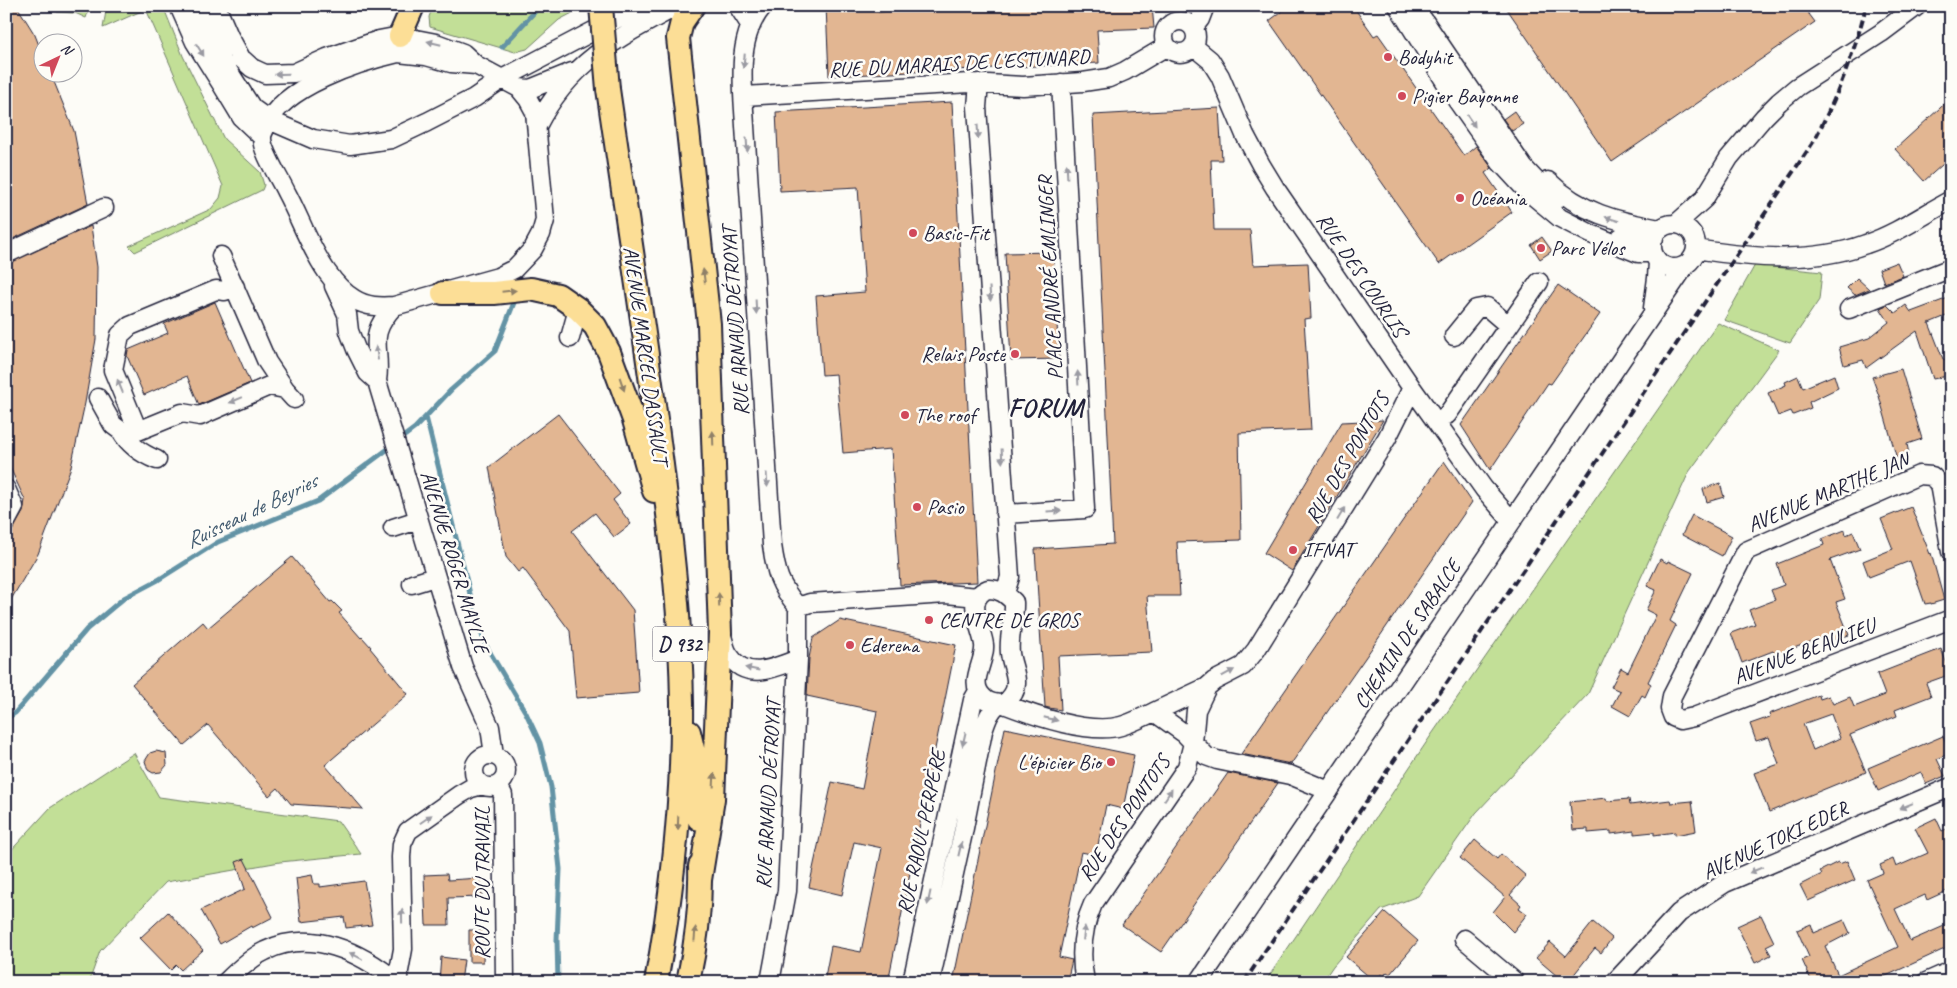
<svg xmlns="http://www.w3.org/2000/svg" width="1957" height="988" font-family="Caveat,sans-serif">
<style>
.green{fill:#c2df97;stroke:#728069}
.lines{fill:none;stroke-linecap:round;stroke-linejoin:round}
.stream{stroke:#6393a5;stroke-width:5}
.building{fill:#e2b692;stroke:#22223b;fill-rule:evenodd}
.minor-casing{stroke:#22223b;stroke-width:21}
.major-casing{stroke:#22223b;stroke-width:26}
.minor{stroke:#fdfcf7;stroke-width:18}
.major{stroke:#fcde96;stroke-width:22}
.rail{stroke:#22223b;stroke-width:4;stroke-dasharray:8 4;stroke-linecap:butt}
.major-bridge-casing{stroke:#22223b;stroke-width:26;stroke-linecap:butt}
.major-bridge{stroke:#fcde96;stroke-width:22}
.oneway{fill:#9a9aa2}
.oneway2{fill:#8f8068}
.poi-dot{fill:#d1495b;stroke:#fdfcf7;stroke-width:2}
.labels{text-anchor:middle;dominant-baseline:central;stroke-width:5;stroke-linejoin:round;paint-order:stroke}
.shield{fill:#fdfcf7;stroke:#646373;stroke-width:1}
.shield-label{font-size:20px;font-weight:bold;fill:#22223b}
.poi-label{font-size:21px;fill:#22223b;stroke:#fdfcf7;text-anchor:start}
.street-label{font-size:21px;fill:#22223b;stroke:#fdfcf7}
.water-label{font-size:22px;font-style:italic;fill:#435b70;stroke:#fdfcf7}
.district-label{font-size:26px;font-weight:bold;letter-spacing:1px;fill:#22223b;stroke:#fdfcf7}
</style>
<rect width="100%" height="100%" fill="#fdfcf7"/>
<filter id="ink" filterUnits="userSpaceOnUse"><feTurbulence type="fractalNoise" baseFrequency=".02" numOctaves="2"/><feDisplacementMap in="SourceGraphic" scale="10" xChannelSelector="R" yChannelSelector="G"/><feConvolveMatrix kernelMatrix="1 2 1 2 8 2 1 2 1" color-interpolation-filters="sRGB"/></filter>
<g filter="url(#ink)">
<path class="green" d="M58,6H90L86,18L75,13L57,12Z
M107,6H163L183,56L224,139L260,172L264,185L262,190L135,252L129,246L211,209L220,198L223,186L146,9L103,28Z
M433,6H581L582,8L559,20L527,49L515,52L430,27L429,17Z
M1755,265L1822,272L1819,300L1790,343L1724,320Z
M1718,323L1779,350L1689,472L1588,694L1476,813L1418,896L1381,910L1333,966L1322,982H1265L1432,734Z
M134,753L159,797L338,821L361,854L280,862L166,882L100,951L89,982H6V856L50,808Z"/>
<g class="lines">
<path class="stream" d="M502,47L540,6
M426,417L474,610L485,644L526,713L540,743L551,787L560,869L557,940L558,982
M399,440L415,428L451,390L495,351L515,300
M6,719L15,713L87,629L124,598L158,580L218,542L318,501L392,446"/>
</g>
<path class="building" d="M6,6H17L35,35L42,53V72H50L74,131L88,204L6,242Z
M826,6H878V12L971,6H1152L1154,28L1097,30L1099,63L829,76Z
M1289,6H1353L1374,36L1378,34L1464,156L1476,146L1492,168L1485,173L1512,212L1439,264L1269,21Z
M1505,6H1803L1815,22L1612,162Z
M1951,98V157L1924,181L1895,149Z
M952,102L977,582L900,585L891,449L843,453L836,374L822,375L816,296L865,292L858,187L780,191L776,112Z
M1219,108L1222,160H1211L1214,230H1250L1253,265L1308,263L1311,318L1304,319L1311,430L1239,433L1241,540L1177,542L1180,596H1147L1152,652L1058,656L1061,710L1049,708L1045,707L1035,549L1113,544L1093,115Z
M1514,111L1523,124L1512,131L1503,119Z
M91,226L97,267L96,339L85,403L71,467L38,554L6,608V541L23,512L25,500L6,459V264Z
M1542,237L1552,251L1540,259L1531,245Z
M1053,252L1059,359L1011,360L1005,253Z
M1897,262L1903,276L1884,283L1879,269Z
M1857,278L1869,289L1855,295L1847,288Z
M1558,285L1600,314L1551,384L1548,383L1490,470L1461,425Z
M1951,297V314L1929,323L1943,359L1951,361V375L1933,379L1917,331L1866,368L1863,360L1844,365L1839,347L1869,338L1889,322L1880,308L1887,305L1895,313L1906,305L1911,312Z
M215,302L250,383L199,405L187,376L144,395L127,356L128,350L168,333L164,324Z
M1901,369L1922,439L1907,444L1909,454L1897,459L1879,396L1872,377Z
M1834,375L1838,388L1809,402L1811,408L1793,415L1791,411L1778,416L1768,393L1786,385L1785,382L1798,376L1803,388Z
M558,414L620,494L613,500L631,524L614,537L595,513L572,531L633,610L639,693L576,698L570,631L523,568L518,572L506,557L489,467Z
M1383,420L1292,571L1264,553L1342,422Z
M1444,461L1472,502L1365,658L1291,764L1241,754Z
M1720,483L1724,497L1707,502L1703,489Z
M1911,507L1930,554L1931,553L1944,600L1931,604V603L1925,604L1910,561L1869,577L1863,561L1893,549L1881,519Z
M1692,515L1732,536L1722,556L1682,535Z
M1845,530L1846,535L1853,532L1860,549L1830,560L1845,599L1836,602L1849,635L1823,644L1821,638L1775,655L1773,651L1742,663L1731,633L1755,624L1749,610L1775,600L1771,590L1784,585L1777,564L1824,545L1822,539Z
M292,557L330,602L332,601L342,611L339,613L361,638L362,637L371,647L370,648L408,694L325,765L363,809L291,804L278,788L269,796L208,725L184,745L132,684L203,622L208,628Z
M1660,559L1667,563L1668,561L1693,573L1670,621L1676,625L1648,682L1651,684L1645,697L1642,695L1630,716L1612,706L1620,691L1611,687L1621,668L1628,672L1656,615L1646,610L1656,590L1647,586Z
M840,620L956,645L888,982H824L831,946L861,952L882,848L854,842L842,895L809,887L832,782L862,789L877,711L807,696L809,658L813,638Z
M1941,649L1951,674L1926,683L1931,696L1895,710L1897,716L1850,735L1866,772L1769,812L1754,773L1779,764L1769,737L1756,741L1750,724L1770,717L1769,714L1819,695L1820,699L1829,696L1833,704L1850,697L1854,707L1885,695L1877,674ZM1831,714L1840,738L1813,750L1803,724Z
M1005,728L1134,755L1123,809L1106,805L1096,855L1081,852L1059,957L1072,960L1067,982H953Z
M1943,736L1950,753L1937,759L1945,776L1926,784L1921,772L1878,791L1868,768Z
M156,751L166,753L167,765L161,772L153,773L148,770L145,761L150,753Z
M1228,773L1278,783L1161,952L1122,925Z
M1606,798L1607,801L1629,799L1630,805L1670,800L1671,803L1692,801L1696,831L1675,835V832L1654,835V832L1634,834V831L1611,834V831L1588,833V829L1573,830L1570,802Z
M1936,818L1942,831L1951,827V889L1927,900L1925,895L1895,909L1910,941L1951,923V946L1873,982H1812L1802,960L1809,957L1797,930L1811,924L1814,933L1844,920L1850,933L1825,946L1838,975L1898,947L1867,880L1883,873L1880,865L1893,859L1896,867L1928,853L1915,828Z
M1475,840L1497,859L1501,854L1526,876L1510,895L1521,905L1519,908L1527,914L1513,932L1493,912L1505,897L1460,858Z
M244,859L273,917L252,928L251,926L220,944L201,910L245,889L236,862Z
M1847,861L1855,880L1808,901L1800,885L1822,874L1820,871L1838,862L1839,864Z
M447,874L448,880L481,878L482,897L448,898L449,925H426L424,875Z
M312,875L314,884H320V887L364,881L372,925L346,928L344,917L301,922L296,878Z
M168,912L203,950L181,970L176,965L171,970L140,938Z
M1385,912L1418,941L1390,974L1387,972L1383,977L1381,974L1374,981L1346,957Z
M1761,915L1774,942L1766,946L1771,955L1755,963L1737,926Z
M1593,922L1612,938L1601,953L1595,948L1568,982H1564L1536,958L1550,942L1566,956Z
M469,930H484L483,962H469Z
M441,957L464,960L461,982H439Z"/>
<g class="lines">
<g class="minor-casing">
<path id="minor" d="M179,6L195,42L222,85L242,118L262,137
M198,6L222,61L252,108L269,120L313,139L350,145L391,139L427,122L474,98L502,79L641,6
M216,6L229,36L241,58L252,68L265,74L294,73L327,58L379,40L400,36L436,43L463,53L476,65
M738,6L751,26
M763,6C735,38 743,87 745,126L772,545C776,573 779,585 798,607V659L787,891L770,982
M1398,6L1456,99L1501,163L1525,189L1560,218L1591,234L1638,253H1653
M1414,6L1524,168L1555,201
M1164 37a16 16 0 1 1 32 0a16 16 0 1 1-32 0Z
M1193,28L1200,19L1205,6
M1193,46L1210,60L1220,76L1245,135L1261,165L1275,188L1412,388L1484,489L1511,520
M398,53L426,56L451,63L476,65L519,88L528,99L535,112L545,220L541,234L533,249L514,269L498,277L394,306C380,307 367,307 354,299C344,293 334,282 327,272C310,248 300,218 286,192C280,179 261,150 262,137C262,134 265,129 266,126C283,86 359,62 398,53Z
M979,83L977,107L1010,577L1005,593
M519,88L530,89L572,72
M744,96L970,83L1023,86L1083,82L1109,78L1125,71L1167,46
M537,126C569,63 617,38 677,6
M1548,181C1581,213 1616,221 1660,229
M1652 246a22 22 0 1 1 44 0a22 22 0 1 1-44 0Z
M1676,224L1704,199L1729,158L1764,117L1779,102L1797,87L1881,33L1917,6
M1621,237L1637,243L1654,238
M1696,249C1752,258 1812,264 1866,244C1896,234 1923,215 1951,200
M6,254L104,208
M221,256L267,362L285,389
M334,286L347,314L349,331L356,349L368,373L377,381
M394,306C365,338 382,346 377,381L463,667L490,727L494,755
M1653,308L1657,278L1658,261
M1849,309L1951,268
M1454,336L1476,309L1487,307L1508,325
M570,338L578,309
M98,398L113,425L121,431H138L182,413L200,416L269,386L285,389L294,399
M1447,415L1539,282
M121,431C129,445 142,454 157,460
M138,431L113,370L120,335L130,326L216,290L225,291L235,287
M6,489L14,507L6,522
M1005,514L1085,509L1061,83
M393,528L418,520
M1951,552L1939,484L1932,476L1919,475L1746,551L1672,696L1670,709L1673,717L1680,720L1694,717L1951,619
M412,584L435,577
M988,589C1000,589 1006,594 1014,602C1015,619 1008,635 1010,653C1011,663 1017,674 1016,684C1016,693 1010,699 1004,704C997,704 988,703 983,697C967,682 986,662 984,645C982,627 963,599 988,589Z
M798,607L810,603L946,594L978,597
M722,636C724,642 725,650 729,655C746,682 775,668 798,659
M1004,704C1035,716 1089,735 1121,726C1132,723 1143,717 1154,712L1185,734L1206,756L1217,760L1290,775L1329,791
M1154,712L1207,687
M474 771a16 16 0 1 1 32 0a16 16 0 1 1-32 0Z
M498,785L503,795L505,982
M1464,939L1515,982
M226,982C237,971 252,957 265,951C311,928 361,952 397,982L403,949L401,857L402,844L408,831L459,795L471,788L482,785
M912,982L973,700L977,693
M930,982L963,833L983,731C987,720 989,712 998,704
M1085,982C1080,956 1082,928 1093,904L1187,767L1193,743L1196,710L1207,687L1214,681L1243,666L1256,650L1387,438L1412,388
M1199,982L1685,266
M1615,982L1679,913L1725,883L1951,787
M1926,982L1951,971"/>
</g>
<g class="major-casing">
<path id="major" d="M693,6L682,22L678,38L709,324L720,633L713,799L700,880
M400,36L413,6
M608,89C626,214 646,339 662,465C672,544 681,623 682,703C683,797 673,890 656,982
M443,293H494L531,289L558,295L578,309L595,326L609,352L634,420L654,491
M689,732L697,765L699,819
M688,982C696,945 701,904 700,866"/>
</g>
<use href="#minor" class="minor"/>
<use href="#major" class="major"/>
<path class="rail" d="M1244,982L1812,144C1836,100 1854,55 1866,6"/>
<g class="major-bridge-casing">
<path id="major-bridge" d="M601,6L608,89"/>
</g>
<use href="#major-bridge" class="major-bridge"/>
</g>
<defs><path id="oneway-solid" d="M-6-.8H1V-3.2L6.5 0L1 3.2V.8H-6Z" transform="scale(1.25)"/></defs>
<g class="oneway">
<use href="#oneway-solid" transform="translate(434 43) rotate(-166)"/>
<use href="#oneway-solid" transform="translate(200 50) rotate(58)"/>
<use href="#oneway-solid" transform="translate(744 61) rotate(96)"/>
<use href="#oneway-solid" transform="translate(282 74) rotate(178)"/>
<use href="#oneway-solid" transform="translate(1471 121) rotate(55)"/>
<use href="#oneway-solid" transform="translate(978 132) rotate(86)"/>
<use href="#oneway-solid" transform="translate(747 145) rotate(86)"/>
<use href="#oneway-solid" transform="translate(1067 171) rotate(-93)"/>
<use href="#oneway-solid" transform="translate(1612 219) rotate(-162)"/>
<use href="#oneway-solid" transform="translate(990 294) rotate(86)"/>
<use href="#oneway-solid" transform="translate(756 307) rotate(87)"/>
<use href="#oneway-solid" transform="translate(377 353) rotate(-98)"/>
<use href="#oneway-solid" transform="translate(1078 378) rotate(-93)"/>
<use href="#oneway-solid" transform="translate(120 386) rotate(-112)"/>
<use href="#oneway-solid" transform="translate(236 400) rotate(157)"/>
<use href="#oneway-solid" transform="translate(1002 456) rotate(87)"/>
<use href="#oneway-solid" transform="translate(767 480) rotate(86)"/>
<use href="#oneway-solid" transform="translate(1054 511) rotate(-4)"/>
<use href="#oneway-solid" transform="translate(1341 514) rotate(-59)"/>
<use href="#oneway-solid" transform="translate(752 669) rotate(-169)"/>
<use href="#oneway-solid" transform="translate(1228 673) rotate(-28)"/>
<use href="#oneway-solid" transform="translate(1051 719) rotate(14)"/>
<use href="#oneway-solid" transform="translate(964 739) rotate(103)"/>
<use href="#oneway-solid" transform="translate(1168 795) rotate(-56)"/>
<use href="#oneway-solid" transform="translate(1906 806) rotate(157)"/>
<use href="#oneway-solid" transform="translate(426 819) rotate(-35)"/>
<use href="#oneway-solid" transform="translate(960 849) rotate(-77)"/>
<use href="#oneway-solid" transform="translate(1756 870) rotate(157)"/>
<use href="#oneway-solid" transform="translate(929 898) rotate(102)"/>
<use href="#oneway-solid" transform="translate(402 916) rotate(-91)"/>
<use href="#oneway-solid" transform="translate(1084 933) rotate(-83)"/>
<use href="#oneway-solid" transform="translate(356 956) rotate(-153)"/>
</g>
<g class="oneway2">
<use href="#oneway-solid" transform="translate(704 276) rotate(-97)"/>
<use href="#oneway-solid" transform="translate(509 291) rotate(-6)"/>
<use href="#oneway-solid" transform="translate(622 384) rotate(71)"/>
<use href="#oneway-solid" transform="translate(713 438) rotate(-92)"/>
<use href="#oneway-solid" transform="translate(719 600) rotate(-92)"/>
<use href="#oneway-solid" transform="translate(714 780) rotate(-87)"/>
<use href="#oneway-solid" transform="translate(678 823) rotate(92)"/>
<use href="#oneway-solid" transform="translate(695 934) rotate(-85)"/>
</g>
</g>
<g class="poi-dot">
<circle cx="1388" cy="57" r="5"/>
<circle cx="1402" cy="96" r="5"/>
<circle cx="1460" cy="198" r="5"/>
<circle cx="913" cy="233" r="5"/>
<circle cx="1541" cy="248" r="5"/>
<circle cx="1015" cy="354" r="5"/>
<circle cx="905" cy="415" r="5"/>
<circle cx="917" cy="507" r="5"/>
<circle cx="1293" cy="550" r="5"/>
<circle cx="929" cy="620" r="5"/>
<circle cx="850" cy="645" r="5"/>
<circle cx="1111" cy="762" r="5"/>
</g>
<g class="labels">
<rect class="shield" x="652.5" y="626.5" width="55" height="35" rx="4"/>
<g class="shield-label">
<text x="680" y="644">D 932</text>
</g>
<g class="poi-label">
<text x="1398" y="57">Bodyhit</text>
<text x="1412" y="96">Pigier Bayonne</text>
<text x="1470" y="198">Océania</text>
<text x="923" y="233">Basic-Fit</text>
<text x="1551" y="248">Parc Vélos</text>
<text x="1005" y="354" text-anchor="end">Relais Poste</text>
<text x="915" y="415">The roof</text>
<text x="927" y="507">Pasio</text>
<text x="1303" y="550">IFNAT</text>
<text x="939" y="620">CENTRE DE GROS</text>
<text x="860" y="645">Ederena</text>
<text x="1101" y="762" text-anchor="end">L'épicier Bio</text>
</g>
<g class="street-label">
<text transform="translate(959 63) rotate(-3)">RUE DU MARAIS DE L'ESTUNARD</text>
<text transform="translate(1362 275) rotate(56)">RUE DES COURLIS</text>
<text transform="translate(1050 278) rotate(-93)">PLACE ANDRÉ EMLINGER</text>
<text transform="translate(735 321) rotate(-94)">RUE ARNAUD DÉTROYAT</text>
<text transform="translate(646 355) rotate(82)">AVENUE MARCEL DASSAULT</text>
<text transform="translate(1347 458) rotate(-60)">RUE DES PONTOTS</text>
<text transform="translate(1828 492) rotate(-23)">AVENUE MARTHE JAN</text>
<text transform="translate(455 562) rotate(73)">AVENUE ROGER MAYLIE</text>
<text transform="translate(1407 634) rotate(-56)">CHEMIN DE SABALCE</text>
<text transform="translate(1804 651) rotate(-21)">AVENUE BEAULIEU</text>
<text transform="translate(768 794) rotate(-87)">RUE ARNAUD DÉTROYAT</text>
<text transform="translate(1124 818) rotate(-56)">RUE DES PONTOTS</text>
<text transform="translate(921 832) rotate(-78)">RUE RAOUL PERPÈRE</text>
<text transform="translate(1775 840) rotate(-25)">AVENUE TOKI EDER</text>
<text transform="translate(482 883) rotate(-90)">ROUTE DU TRAVAIL</text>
</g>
<g class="water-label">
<text transform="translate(251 511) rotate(-26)">Ruisseau de Beyries</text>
</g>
<g class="district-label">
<text x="1046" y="407">FORUM</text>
</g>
</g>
<rect width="1957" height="988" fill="none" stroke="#fdfcf7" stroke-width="25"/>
<rect x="12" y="12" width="1932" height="963" fill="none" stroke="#22223b" stroke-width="2" filter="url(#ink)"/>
<g transform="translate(58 58) rotate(43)"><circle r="24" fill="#fdfcf7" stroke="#a5a5ac"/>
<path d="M0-4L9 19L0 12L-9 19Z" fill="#d1495b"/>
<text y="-8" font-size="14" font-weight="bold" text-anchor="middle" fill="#22223b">N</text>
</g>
</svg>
